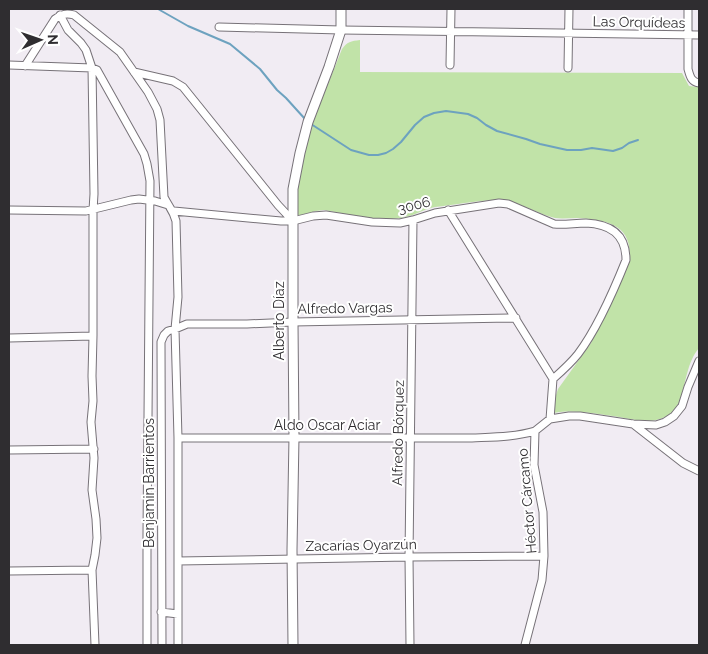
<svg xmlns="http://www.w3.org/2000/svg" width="708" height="654" font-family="Raleway,sans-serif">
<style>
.grass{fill:#c1e3a8}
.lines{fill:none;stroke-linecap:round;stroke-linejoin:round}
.stream{stroke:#6da2bf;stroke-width:2}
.minor-casing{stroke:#777278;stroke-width:9}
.tertiary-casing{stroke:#777278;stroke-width:11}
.minor{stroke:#fff;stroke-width:7}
.tertiary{stroke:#fff;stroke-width:9}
.labels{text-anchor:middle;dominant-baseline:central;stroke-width:4;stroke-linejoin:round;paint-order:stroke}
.street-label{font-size:14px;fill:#2f2d30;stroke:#fff}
</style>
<rect width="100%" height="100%" fill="#f1ecf3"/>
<path class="grass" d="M360,40V72L682,73L689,86L699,87V348C687,362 686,383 680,400C677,408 672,414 665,417C651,424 634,420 619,417C597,414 575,409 554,413L556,395L558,389L591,343L599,326L629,262C634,225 608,220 578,218C570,218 562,219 555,218C538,214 524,204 507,201C488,198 455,205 435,207C424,209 416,215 405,217C381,223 348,214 324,210L316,211L297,216C297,207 296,198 297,189C303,140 324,95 342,49C347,42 351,41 360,40Z"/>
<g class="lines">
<path class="stream" d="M158,9L188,26L230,44L260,69L277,90L286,98L305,119
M311,124L351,150L369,155H378L386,153L393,149L401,142L415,125L424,117L434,113L446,111L468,114L477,118L486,125L497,131L526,139L540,144L567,150H581L592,148L613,151L622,148L629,143L638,140"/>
<g class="minor-casing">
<path id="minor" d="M688,9V69C690,76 691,82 699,83
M60,15L68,30L81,43L86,50L92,68L94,194L93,210V336L92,376L93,401L91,422L94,458L92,490L96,519L97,538L95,555L92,570L95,645
M219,27L341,30L699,35
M9,65L92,68L97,70L144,154L147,164L150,181L147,535V645
M450,65L451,9
M25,66L55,19C62,14 66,13 74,15L120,52L148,92L157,109L160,120L164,197C169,207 173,210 176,221L178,297L175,329L178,438V645
M568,68L569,9
M134,72L173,81L183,87L278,205L293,221
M9,210L86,211L131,200L139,199L155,201L168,205
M448,210L553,379L550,419
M174,211L281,221H293L313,216L326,215L372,222L400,223L413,220L435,213L499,203L508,204L554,224C565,225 575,223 586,223C610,224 626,234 626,260C614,290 597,329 578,354C571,363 562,371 553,379
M9,338L93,336
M633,424L683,463L699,471
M178,438H472C494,437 515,437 535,431
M9,450L94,449
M178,561L409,557L544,556
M9,571L92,570
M161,612L178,614
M162,645L161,342L164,335L168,331L175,329L187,324H247L293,322L516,318
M410,645L409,557L413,220
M525,645L542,580L544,556L543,512L534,465L535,431L550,419L569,416H580L633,424L656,425L665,422L674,416L682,406L688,387L699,361"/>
</g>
<g class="tertiary-casing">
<path id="tertiary" d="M293,645L292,550L294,437L293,322V189L300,153L308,122L329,67L341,30V9"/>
</g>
<use href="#minor" class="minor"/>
<use href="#tertiary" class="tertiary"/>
</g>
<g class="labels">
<g class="street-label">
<text transform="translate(639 22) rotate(1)">Las Orquídeas</text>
<text transform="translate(414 205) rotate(-14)">3006</text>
<text transform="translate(345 308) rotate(-1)">Alfredo Vargas</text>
<text transform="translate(279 321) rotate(-90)">Alberto Díaz</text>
<text x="327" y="425">Aldo Oscar Aciar</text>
<text transform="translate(398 433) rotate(-89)">Alfredo Bórquez</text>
<text transform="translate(149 483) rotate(-90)">Benjamin Barrientos</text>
<text transform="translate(527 501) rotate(-95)">Héctor Cárcamo</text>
<text transform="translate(361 545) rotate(-1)">Zacarías Oyarzún</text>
</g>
</g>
<rect width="708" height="654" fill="none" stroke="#2f2d30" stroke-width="20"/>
<g transform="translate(40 40) rotate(88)" stroke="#ffffff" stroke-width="4" paint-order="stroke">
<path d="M0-4L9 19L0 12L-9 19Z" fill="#2f2d30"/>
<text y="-8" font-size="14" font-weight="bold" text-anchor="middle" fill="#2f2d30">N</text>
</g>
</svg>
